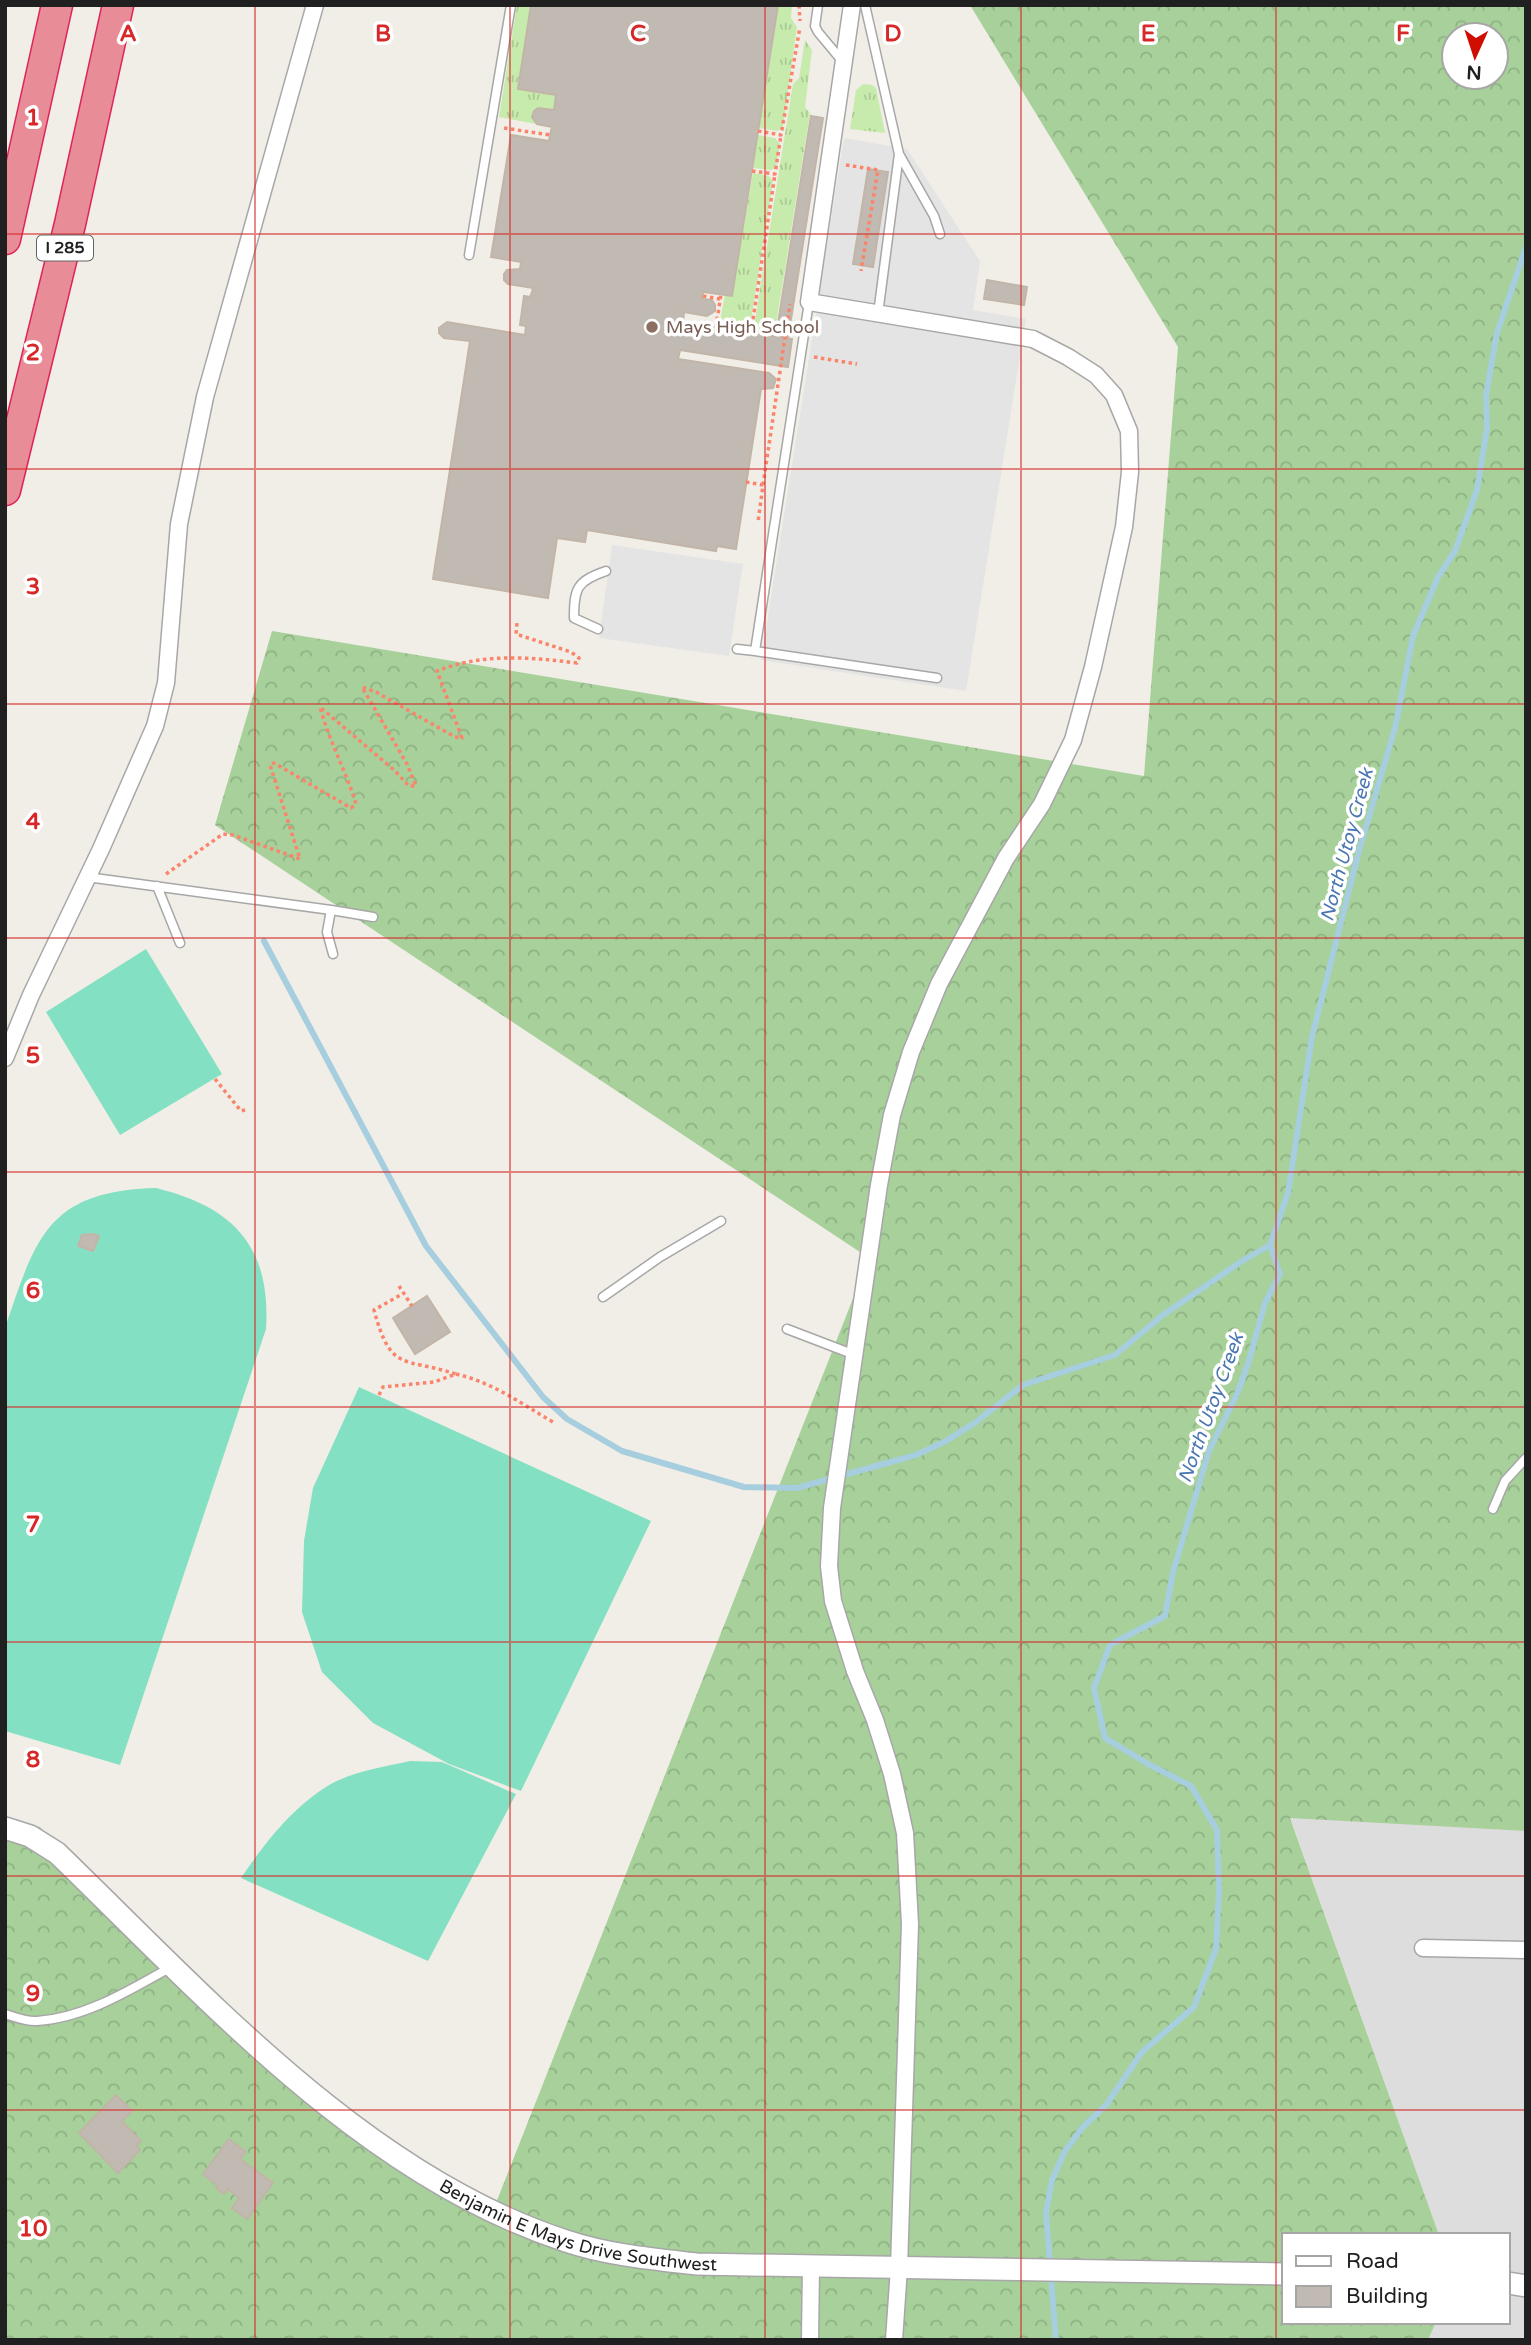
<svg xmlns="http://www.w3.org/2000/svg" width="1531" height="2345" font-family="'Varela Round',sans-serif">
<style>
.residential{fill:#dedddd}
.grass{fill:url(#grass-tufts)}
.forest{fill:url(#forest-crowns);fill-rule:evenodd}
.pitch{fill:#83e0c2}
.parking{fill:#e4e4e4}
.lines{fill:none;stroke-linecap:round;stroke-linejoin:round}
.stream{stroke:#a6cede;stroke-width:6}
.building{fill:#c1bab2;stroke:#c2b5a8;stroke-width:2}
.service-casing{stroke:#a7a7a7;stroke-width:11}
.minor-casing{stroke:#a7a7a7;stroke-width:19}
.tertiary-casing{stroke:#a7a7a7;stroke-width:24}
.motorway-casing{stroke:#dd2458;stroke-width:33}
.path{stroke:#fb846c;stroke-width:3.5;stroke-dasharray:3.5 3.5;stroke-linecap:butt}
.service{stroke:#fff;stroke-width:8}
.minor{stroke:#fff;stroke-width:16}
.tertiary{stroke:#fff;stroke-width:21}
.motorway{stroke:#e88d98;stroke-width:30}
.grid{fill:none;stroke:#d62828;stroke-width:2;stroke-opacity:0.55}
.education-dot{fill:#8d6e63;stroke:#fff;stroke-width:2.5}
.labels{text-anchor:middle;dominant-baseline:central;stroke-width:7;stroke-linejoin:round;paint-order:stroke}
.shield{fill:#fff;stroke:#636363;stroke-width:2}
.shield-label{font-size:16px;font-weight:bold;fill:#202020}
.education-label{font-size:18px;fill:#785e54;stroke:#fff;text-anchor:start}
.street-label{font-size:18px;fill:#202020;stroke:#fff}
.water-label{font-size:19px;font-style:italic;fill:#4a77b1;stroke:#fff}
.grid-label{font-size:23px;text-anchor:middle;font-weight:bold;fill:#d62828;stroke:#fff;stroke-width:7;stroke-linejoin:round;paint-order:stroke}
</style>
<defs>
<pattern id="grass-tufts" width="24" height="20" patternUnits="userSpaceOnUse" patternTransform="scale(1.75)"><rect width="24" height="20" fill="#c7ebac"/><path d="M3 7l-1-3M5 7V3M7 7l1-3M15 17l-1-3M17 17v-4M19 17l1-3" fill="none" stroke="#abc994"/></pattern>
<pattern id="forest-crowns" width="20" height="18" patternUnits="userSpaceOnUse" patternTransform="scale(1.75)"><rect width="20" height="18" fill="#a7d09a"/><path d="M2 6a3 3 0 1 1 6 0M12 15a3 3 0 1 1 6 0" fill="none" stroke="#8fb284"/></pattern>
</defs>
<rect width="100%" height="100%" fill="#f0eee6"/>
<path class="residential" d="M1290,1817L1526,1831V2340H1428L1436,2322H1508V2235H1439Z"/>
<path class="grass" d="M517,5H531L518,89L556,95L554,110L537,108L532,118L536,124L499,117Z
M778,5H792L791,18L797,27L783,127L777,131L759,128Z
M805,40L812,50L805,107L810,113L775,331L771,335L757,333L754,327L793,84L799,78Z
M863,84L872,85L876,88L885,133L850,129L856,90Z
M758,135L775,138L780,144L776,168L771,170L753,168Z
M753,173L769,176L773,181L750,327L744,332L724,328L720,322L725,294L732,295Z"/>
<path class="forest" d="M970,5H1526V1831L1290,1818L1439,2235H1284V2322H1436L1428,2340H5V1818L40,1827L147,1941L302,2092L494,2208L869,1258L215,825L272,631L1144,776L1178,347ZM1454,35H1496V77H1454Z"/>
<path class="pitch" d="M146,949L222,1074L120,1135L46,1012Z
M156,1188C234,1207 271,1247 266,1329L120,1765L5,1731V1328C36,1237 48,1191 156,1188Z
M359,1387L651,1521L521,1791L449,1764L373,1723L322,1672L302,1612L304,1541L313,1488Z
M410,1761L442,1762L516,1794L428,1961L241,1878C265,1843 293,1806 331,1784C355,1771 384,1767 410,1761Z"/>
<path class="parking" d="M844,138L907,149L980,261L973,310L1026,319L966,691L761,660Z
M612,545L743,564L729,656L599,638Z"/>
<g class="lines">
<path class="stream" d="M264,941L426,1246L543,1397L567,1419L622,1451L744,1487L797,1488L916,1455L946,1441L976,1422L1023,1385L1115,1355L1163,1315L1242,1261L1270,1245
M1056,2340L1046,2213L1052,2180L1065,2151L1083,2127L1106,2105L1142,2052L1194,2007L1216,1949L1219,1890L1217,1830L1191,1786L1150,1765L1105,1738L1094,1688L1110,1645L1165,1616L1173,1572L1209,1451L1237,1394L1248,1364L1265,1303L1280,1274L1270,1245L1288,1193L1312,1037L1359,851L1395,728L1413,636L1438,577L1455,551L1477,490L1487,428L1486,395L1497,333L1526,247"/>
</g>
<path class="building" d="M531,5H778L732,296L703,292L702,299L712,300L715,305V311L707,316L684,312L683,322L792,339L788,367L680,350L678,359L769,373L776,379L773,388L761,389L736,549L717,546L716,551L587,530L585,542L557,538L548,598L433,579L470,341L444,338L439,333V328L447,322L525,335L526,326L520,325L524,296L530,297L532,292L533,288L508,284L504,280V274L507,270L520,269L521,262L491,257L511,135L549,141L550,135L552,127L537,124L532,117L534,111L538,108L554,110L556,95L518,89Z
M531,5H778L732,296L703,292L702,299L712,300L715,305V311L707,316L684,312L683,322L792,339L788,367L680,350L678,359L769,373L776,379L773,388L761,389L736,549L717,546L716,551L587,530L585,542L557,538L548,598L433,579L470,341L444,338L439,333V328L447,322L525,335L526,326L520,325L524,296L530,297L532,292L533,288L508,284L504,280V274L507,270L520,269L521,262L491,257L511,135L549,141L552,127L537,124L532,117L534,111L538,108L554,110L556,95L518,89Z
M811,116L823,118L788,338L776,336Z
M868,169L888,172L873,267L853,264Z
M987,280L1027,287L1024,305L984,299Z
M93,1234L99,1236L93,1251L78,1246L82,1235Z
M427,1296L450,1332L415,1354L393,1318Z
M116,2095L132,2111L122,2121L141,2141L136,2146L140,2150L118,2173L79,2133Z
M229,2139L246,2152L240,2159L273,2183L247,2219L232,2208L239,2198L228,2189L224,2194L216,2188L218,2186L203,2174Z"/>
<g class="lines">
<g class="service-casing">
<path id="service" d="M818,5L815,26L818,32L843,62
M865,5L899,154L878,314
M899,154L934,216L940,234
M469,255L511,5
M809,302L755,651L937,678
M598,629L574,618C574,588 577,581 606,571
M737,649L755,651
M87,877L331,910L327,932L333,954
M157,886L180,943
M331,910L373,917
M603,1297L660,1257L721,1221
M787,1329L855,1355
M1493,1509L1505,1481L1526,1458
M5,2014C15,2017 27,2022 37,2021C85,2018 130,1990 171,1967"/>
</g>
<g class="minor-casing">
<path id="minor" d="M852,5L809,302L1033,339L1068,357L1096,375L1114,395L1129,431L1130,472L1124,527L1093,667L1073,740L1042,804L1006,858L939,984L911,1052L892,1115L879,1185L832,1508L829,1566L833,1601L855,1671L875,1720L892,1774L905,1833L910,1924L899,2268L894,2340
M5,1058L31,995L101,849L155,726L166,683L179,524L205,397L315,5
M1423,1948L1526,1950
M810,2340L811,2266"/>
</g>
<g class="tertiary-casing">
<g id="tertiary">
<path id="s1" d="M5,1828L30,1836L57,1853C205,1996 365,2176 566,2241C608,2255 652,2259 696,2264L1284,2274"/>
<path d="M1508,2283L1526,2286"/>
</g>
</g>
<g class="motorway-casing">
<path id="motorway" d="M5,239L57,5
M5,490L70,224L118,5"/>
</g>
<path class="path" d="M799,5L800,21
M504,128L550,135
M758,131L781,135L800,27
M846,165L878,170L861,271
M752,171L775,174L781,135
M703,296L720,299
M716,327L721,294
M751,333L775,174
M814,357L857,364
M746,482L763,485L758,522
M763,485L790,304
M166,874L223,834L233,835L300,859L270,765L274,763L351,808L356,804C346,771 329,741 320,707L394,770L409,786H416L407,764L362,687L376,692L455,737L462,738L437,671C483,653 529,657 577,663L579,658L571,652L516,634L517,623
M215,1079L241,1111L248,1109
M399,1286L412,1306
M456,1374C494,1383 520,1403 553,1422
M379,1395L383,1387L434,1382L456,1374C403,1357 391,1373 374,1310L404,1293"/>
<use href="#service" class="service"/>
<use href="#minor" class="minor"/>
<use href="#tertiary" class="tertiary"/>
<use href="#motorway" class="motorway"/>
</g>
<path class="grid" d="M255,5V2340M510,5V2340M765,5V2340M1021,5V2340M1276,5V2340M5,234H1526M5,469H1526M5,704H1526M5,938H1526M5,1172H1526M5,1407H1526M5,1642H1526M5,1876H1526M5,2110H1526"/>
<circle class="education-dot" cx="652" cy="327" r="7"/>
<g class="labels">
<rect class="shield" x="37" y="235.5" width="56" height="25" rx="5"/>
<g class="shield-label">
<text x="65" y="248">I 285</text>
</g>
<g class="education-label">
<text x="666" y="327">Mays High School</text>
</g>
<g class="street-label">
<text stroke="none"><textPath href="#s1" startOffset="712">Benjamin E Mays Drive Southwest</textPath></text>
</g>
<g class="water-label">
<text transform="translate(1347 845) rotate(-75)">North Utoy Creek</text>
<text transform="translate(1211 1408) rotate(-70)">North Utoy Creek</text>
</g>
</g>
<g class="grid-label">
<text x="128" y="41">A</text>
<text x="383" y="41">B</text>
<text x="638" y="41">C</text>
<text x="893" y="41">D</text>
<text x="1148" y="41">E</text>
<text x="1403" y="41">F</text>
<text x="33" y="125">1</text>
<text x="33" y="360">2</text>
<text x="33" y="594">3</text>
<text x="33" y="829">4</text>
<text x="33" y="1063">5</text>
<text x="33" y="1298">6</text>
<text x="33" y="1532">7</text>
<text x="33" y="1767">8</text>
<text x="33" y="2001">9</text>
<text x="33" y="2236">10</text>
</g>
<rect width="1531" height="2345" fill="none" stroke="#202020" stroke-width="14"/>
<rect x="1282" y="2233" width="228" height="91" fill="#ffffff" stroke="#a6a6a6" stroke-width="2"/>
<rect x="1296" y="2256" width="35" height="10" fill="#ffffff" stroke="#a6a6a6" stroke-width="2"/>
<text x="1346" y="2268" font-size="21" fill="#202020">Road</text>
<rect x="1296" y="2286" width="35" height="21" fill="#c1bab2" stroke="#a6a6a6" stroke-width="2"/>
<text x="1346" y="2303" font-size="21" fill="#202020">Building</text>
<g transform="translate(1475 56) rotate(183)"><circle r="33" fill="#ffffff" stroke="#a6a6a6" stroke-width="2"/>
<path d="M0-5L12 26L0 18L-12 26Z" fill="#cf0d00"/>
<text y="-10" font-size="19" font-weight="bold" text-anchor="middle" fill="#202020">N</text>
</g>
</svg>
